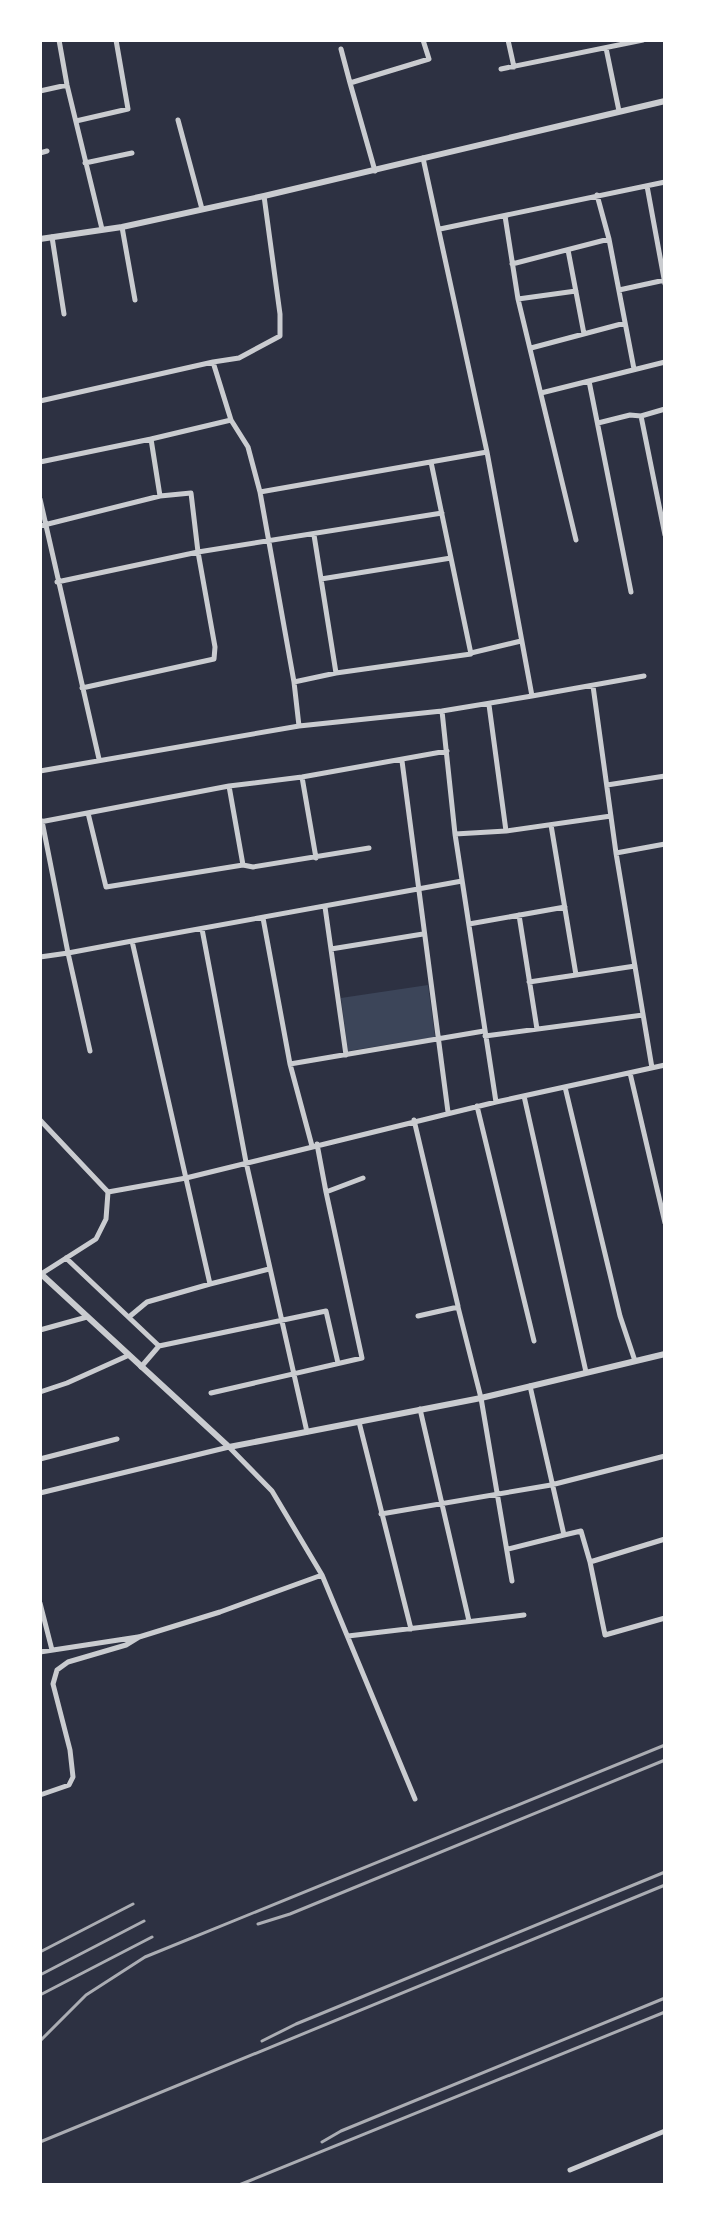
<svg xmlns="http://www.w3.org/2000/svg" width="705" height="2225" font-family="'Open Sans',sans-serif">
<style>
.green{fill:#3c4559}
.lines{fill:none;stroke-linecap:round;stroke-linejoin:round}
.minor{stroke:#caccd0;stroke-width:5}
.tertiary{stroke:#caccd0;stroke-width:6}
.rail{stroke:#abadb3;stroke-width:3}
</style>
<rect width="100%" height="100%" fill="#2d3142"/>
<path class="green" d="M428,985L435,1037L348,1051L341,998Z"/>
<g class="lines">
<path class="minor" d="M59,40L67,85L102,229
M508,40L514,67
M606,48L619,111
M341,49L350,83
M501,69L643,40
M40,91L67,85
M178,120L202,209
M76,121L128,109L116,40
M40,153L47,151
M423,158L487,452L532,696L442,711
M85,163L132,153
M375,171L350,83L429,59L423,40
M647,186L665,284
M597,195L609,239L634,369
M505,216L518,299L576,540
M122,227L135,300
M440,229L665,182
M52,237L64,314
M568,250L584,334
M512,264L609,239
M619,290L665,280
M518,299L576,291
M531,348L625,323
M213,362L239,358L280,336V314L264,196
M589,381L631,592
M541,393L665,362
M40,401L213,362L231,420L248,447L260,492
M665,409L641,416L665,535
M598,423L630,415L641,416
M151,439L231,420
M487,452L260,492L294,682L299,726L442,711L455,834L496,1102L665,1065
M40,462L151,439L160,496L191,493L198,552L442,513
M40,499L99,759
M40,526L160,496
M314,535L336,673
M321,579L451,558
M57,582L198,552L215,647L214,659L82,688
M471,653L521,641
M294,682L336,673L471,654L431,462
M593,686L616,853
M532,696L644,676
M489,705L506,831L611,816
M402,761L448,1112
M40,771L299,726
M302,777L316,858
M607,785L665,776
M229,786L243,865
M88,813L106,887L243,865L253,867L369,848
M42,821L68,953L132,941
M40,822L229,786L302,777L447,751
M551,825L576,975L635,966
M455,834L506,831
M325,907L346,1055
M519,915L537,1029
M263,918L290,1064L312,1146
M469,924L565,907
M202,929L246,1162L307,1432
M331,949L423,934
M40,957L68,953L90,1051
M529,982L576,975
M485,1036L643,1015
M290,1064L484,1031
M652,1068L616,853L665,844
M630,1073L665,1223
M565,1087L620,1316L635,1361
M524,1096L586,1372
M477,1106L534,1341
M40,1120L108,1192L186,1178L496,1102
M414,1120L458,1306
M317,1144L326,1192
M66,1258L159,1346L326,1311L338,1363
M269,1269L210,1284L132,941L462,881
M41,1274L96,1239L106,1219L108,1192
M418,1316L458,1307L481,1398L512,1581
M129,1317L147,1302L210,1284
M40,1330L87,1317
M141,1367L159,1346
M40,1392L67,1383L127,1356
M211,1393L362,1358L326,1192L363,1178
M420,1409L469,1621
M359,1422L411,1629
M40,1459L117,1439
M40,1493L229,1447L272,1491L322,1575L415,1799
M381,1514L551,1485L665,1456
M564,1535L581,1531L590,1562
M665,1539L590,1562L605,1635L665,1618
M508,1549L564,1535L530,1386
M40,1603L52,1650
M348,1636L524,1615
M40,1652L138,1637
M40,1795L69,1785L73,1777L70,1750L53,1684L57,1670L68,1662L126,1645L139,1637L220,1612L322,1575
M570,2170L665,2131"/>
<path class="tertiary" d="M40,239L122,227L264,196L665,101
M40,1273L229,1447L481,1398L665,1354"/>
<path class="rail" d="M258,1924L290,1914L665,1760
M40,1952L133,1904
M40,1975L144,1921
M40,1995L152,1937
M40,2041L86,1995L145,1957L665,1745
M262,2041L296,2024L665,1872
M40,2142L665,1885
M322,2142L341,2131L665,1998
M239,2185L665,2012"/>
</g>
<rect width="705" height="2225" fill="none" stroke="#ffffff" stroke-width="84"/>
</svg>
